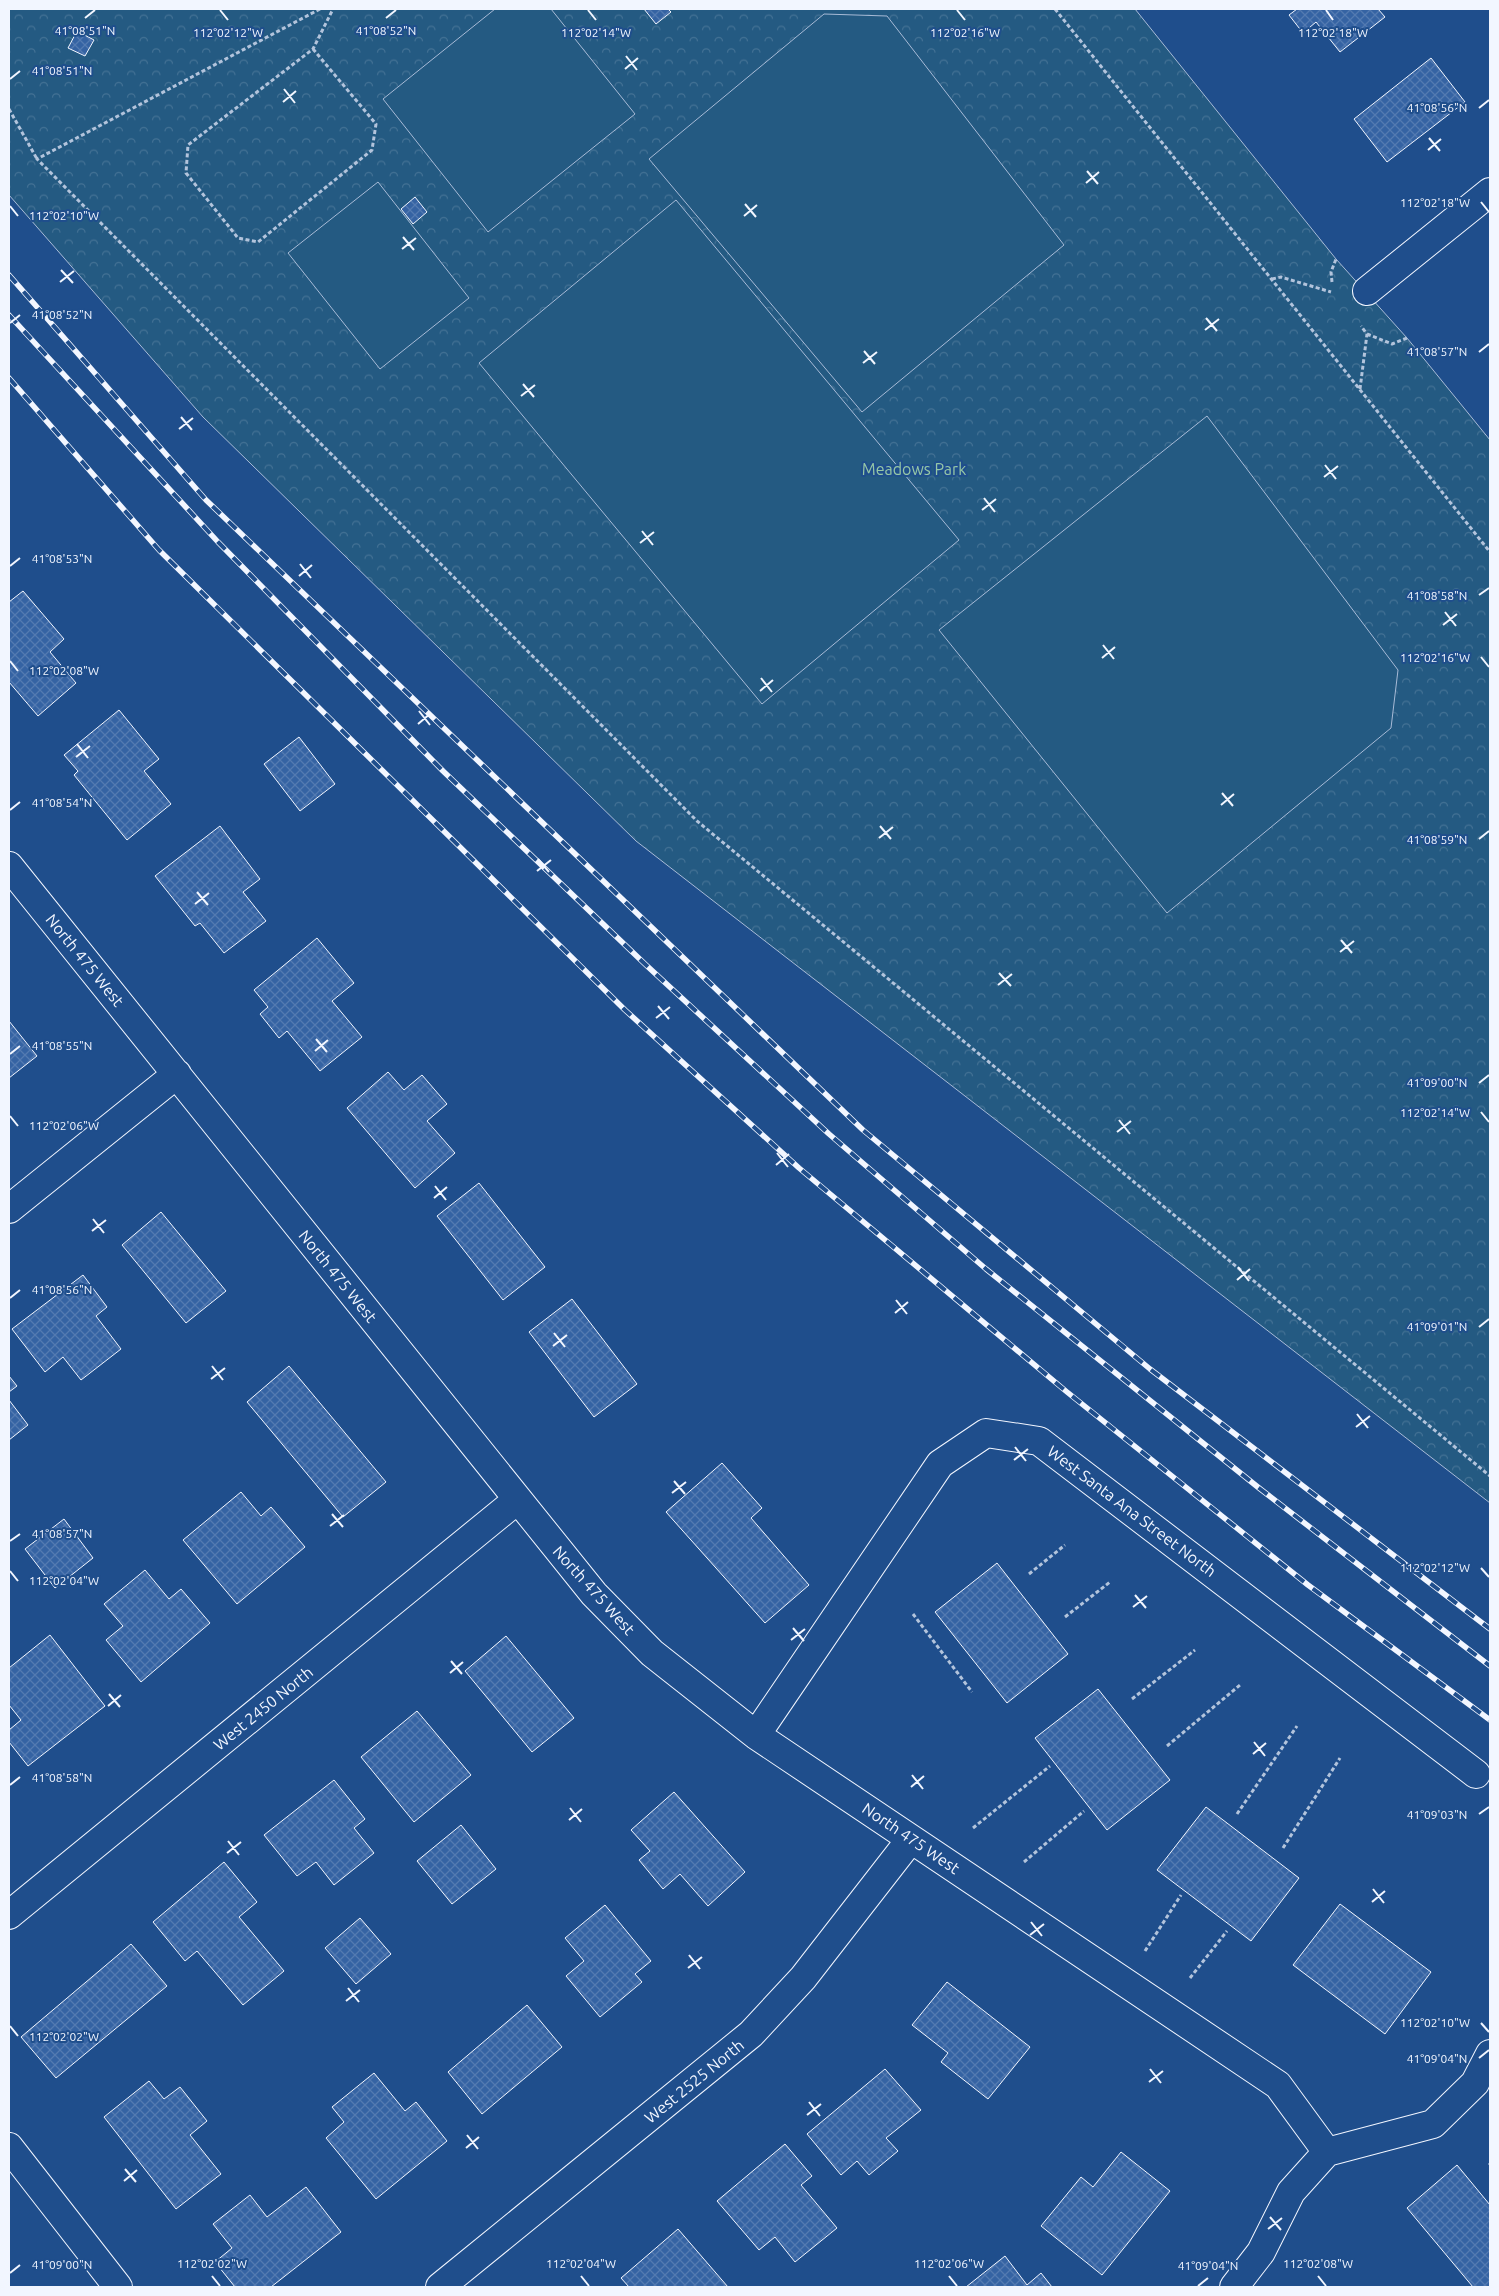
<svg xmlns="http://www.w3.org/2000/svg" width="1499" height="2296" font-family="Ubuntu,sans-serif">
<style>
.park{fill:url(#park-crowns);stroke:#a8bbd7}
.pitch{fill:#245a82;stroke:#a8bbd7}
.building{fill:url(#building-cross-hatch);stroke:#f2f6ff}
.lines{fill:none;stroke-linecap:round;stroke-linejoin:round}
.street-casing{stroke:#f2f6ff;stroke-width:30}
.path{stroke:#b3c4dc;stroke-width:3;stroke-dasharray:4 2.5;stroke-linecap:butt}
.street{stroke:#1f4e8c;stroke-width:28}
.rail-casing{stroke:#f2f6ff;stroke-width:5.5}
.rail{stroke:#1f4e8c;stroke-width:4;stroke-dasharray:11;stroke-linecap:butt}
.ticks{fill:none;stroke:#f2f6ff;stroke-width:2}
.labels{text-anchor:middle;dominant-baseline:central;stroke-width:4;stroke-linejoin:round;paint-order:stroke}
.park-label{font-size:16px;fill:#97c8a6;stroke:#1f4e8c}
.street-label{font-size:16px;fill:#f2f6ff;stroke:#1f4e8c}
.ticks-label{font-size:12px;text-anchor:middle;fill:#f2f6ff;stroke:#1f4e8c;stroke-width:4;stroke-linejoin:round;paint-order:stroke}
</style>
<defs>
<pattern id="park-crowns" width="20" height="18" patternUnits="userSpaceOnUse" patternTransform="scale(1.25)"><rect width="20" height="18" fill="#245a82"/><path d="M2 6a3 3 0 1 1 6 0M12 15a3 3 0 1 1 6 0" fill="none" stroke="#447295"/></pattern>
<pattern id="building-cross-hatch" width="8" height="8" patternUnits="userSpaceOnUse" patternTransform="scale(1.25)"><rect width="8" height="8" fill="#3563a3"/><path d="M0 0l8 8M0 8l8-8" fill="none" stroke="#537ab1"/></pattern>
</defs>
<rect width="100%" height="100%" fill="#1f4e8c"/>
<path class="park" d="M9,9H1135L1336,259L1407,338L1490,440V1503L636,841L203,417L9,195Z"/>
<path class="pitch" d="M495,9H551L635,114L488,232L383,99Z
M824,14L887,16L1064,245L862,412L649,159Z
M378,182L469,298L380,369L288,253Z
M676,200L959,540L762,704L479,363Z
M1207,416L1398,670L1391,728L1167,913L939,630Z"/>
<path class="building" d="M644,9H668L671,12L656,24Z
M1297,9H1378L1385,17L1340,52L1316,22L1303,33L1289,15Z
M77,31L94,40L85,56L68,48Z
M1431,58L1465,102L1387,162L1354,119Z
M415,197L427,212L413,224L401,209Z
M23,591L64,639L50,652L76,683L38,716L9,682V602Z
M119,710L159,759L144,771L171,804L127,840L74,775L78,771L64,755Z
M299,737L335,784L300,811L264,764Z
M220,826L260,879L243,892L266,921L224,953L200,923L195,926L155,876Z
M317,938L354,983L332,1001L362,1037L320,1071L287,1031L279,1038L260,1014L268,1007L254,990Z
M9,1021L37,1056L9,1078Z
M388,1072L404,1090L422,1075L447,1104L427,1121L455,1153L415,1188L347,1108Z
M479,1183L545,1267L503,1300L437,1216Z
M161,1212L226,1291L186,1323L122,1245Z
M83,1275L107,1307L96,1316L121,1349L81,1380L63,1357L45,1372L12,1329Z
M572,1299L637,1384L594,1417L529,1332Z
M289,1366L386,1482L343,1517L247,1402Z
M9,1376L17,1386L9,1392Z
M9,1400L28,1425L9,1440Z
M722,1463L762,1508L751,1518L809,1585L765,1623L666,1512Z
M241,1492L261,1516L271,1507L305,1547L237,1604L183,1540Z
M64,1519L93,1558L55,1588L25,1549Z
M997,1563L1068,1654L1007,1703L935,1612Z
M145,1570L169,1599L181,1589L210,1623L141,1682L106,1640L123,1626L104,1604Z
M50,1635L105,1706L28,1766L9,1742V1730L21,1720L9,1705V1668Z
M506,1636L574,1718L532,1752L465,1671Z
M1098,1689L1170,1780L1107,1830L1035,1738Z
M417,1711L471,1775L414,1822L361,1757Z
M334,1780L365,1819L354,1828L374,1853L334,1885L316,1862L297,1876L264,1835Z
M674,1792L745,1872L708,1906L680,1874L663,1889L639,1860L650,1851L631,1830Z
M1206,1807L1299,1878L1251,1941L1157,1870Z
M461,1825L496,1869L452,1904L417,1861Z
M224,1862L257,1902L239,1917L284,1971L243,2005L197,1951L185,1961L153,1922Z
M1340,1904L1431,1972L1385,2034L1293,1965Z
M605,1905L651,1961L635,1974L642,1982L600,2017L566,1976L584,1961L565,1938Z
M360,1918L391,1954L356,1984L325,1948Z
M131,1944L167,1986L56,2078L21,2037Z
M947,1982L1030,2047L988,2099L941,2062L948,2053L912,2025Z
M527,2005L562,2047L482,2114L448,2072Z
M885,2069L921,2110L886,2138L898,2151L869,2175L857,2161L841,2175L807,2134Z
M374,2073L405,2111L416,2102L447,2141L376,2199L326,2138L344,2122L332,2107Z
M149,2081L164,2099L180,2087L207,2121L190,2135L221,2174L176,2209L104,2117Z
M785,2144L812,2176L801,2185L837,2228L795,2262L775,2237L759,2250L717,2201Z
M1121,2152L1170,2191L1102,2275L1041,2226L1081,2177L1093,2187Z
M1457,2165L1490,2205V2287H1473L1407,2208Z
M306,2187L341,2232L271,2287H235L215,2262L232,2248L213,2224L250,2195L267,2217Z
M678,2229L728,2287H629L621,2278Z
M1005,2256L1027,2285L1041,2273L1052,2287H966Z"/>
<g class="lines">
<g class="street-casing">
<path id="street" d="M1367,291L1490,192
M9,866L594,1594L652,1653L756,1735L1278,2085L1327,2152
M9,1209L177,1074
M756,1735L940,1464L986,1433L1039,1441L1476,1774
M9,1915L517,1500
M9,2147L118,2287
M1327,2152L1433,2124L1475,2083L1490,2054
M440,2287L751,2034L803,1978L911,1839
M1234,2287L1261,2252L1291,2192L1327,2152"/>
</g>
<path class="path" d="M320,9L37,159L697,821L1490,1476
M1055,9L1490,552
M313,49L376,124L372,150L258,242L238,238L186,173L188,145L313,49L333,9
M9,109L37,159
M1272,279L1281,277L1331,292
M1332,282L1331,272L1336,259
M1367,334L1392,344L1407,338
M1360,389L1367,334L1361,326
M1029,1574L1065,1545
M913,1614L972,1692
M1065,1617L1110,1582
M1132,1699L1195,1650
M1167,1746L1240,1685
M1237,1814L1297,1726
M973,1828L1050,1766
M1283,1848L1340,1758
M1024,1862L1084,1811
M1145,1951L1181,1895
M1190,1978L1227,1931
M1489,2165L1490,2164"/>
<use href="#street" class="street"/>
<g class="rail-casing">
<path id="rail" d="M9,275L206,500L863,1130L1150,1369L1490,1629
M9,315L218,542L443,771L646,965L829,1134L986,1269L1259,1488L1490,1666
M9,378L159,550L625,1010L799,1168L1067,1392L1308,1585L1490,1720"/>
</g>
<use href="#rail" class="rail"/>
</g>
<path class="ticks" d="M220,10L228,20M588,10L596,20M957,10L965,20M1326,10L1333,20M85,18L95,10M386,18L396,10M626,56L637,70M625,69L638,58M10,79L20,71M284,89L295,103M283,102L296,91M1479,108L1489,100M1429,138L1440,151M1428,150L1441,139M1087,171L1098,184M1086,183L1099,172M1481,202L1489,212M745,204L756,217M10,206L18,216M744,216L757,205M403,237L414,250M402,249L416,238M61,270L73,283M60,282L74,271M1206,318L1217,331M10,323L20,315M1205,330L1219,319M864,351L875,364M1479,352L1489,344M863,363L877,352M523,384L534,397M521,396L535,385M181,417L192,430M179,429L193,418M1325,465L1336,479M1324,477L1338,466M984,498L995,512M982,510L996,499M642,531L653,545M640,543L654,532M300,564L311,578M10,566L20,558M299,576L312,565M1479,595L1489,588M1445,612L1456,626M1443,625L1457,614M1103,645L1114,659M1481,657L1489,667M1102,658L1115,647M10,661L18,671M761,678L772,692M760,691L773,680M419,711L430,725M418,724L431,713M77,744L88,758M76,757L90,746M1222,793L1233,806M1221,805L1234,794M10,810L20,802M880,826L891,839M879,838L893,827M1479,839L1489,831M538,859L549,872M537,871L551,860M197,892L208,905M195,904L209,893M1341,940L1352,953M1340,952L1354,941M999,973L1011,986M998,985L1012,974M658,1006L669,1019M656,1018L670,1007M316,1039L327,1052M315,1051L328,1040M10,1054L20,1046M1479,1083L1489,1075M1481,1112L1489,1122M10,1116L18,1126M1119,1120L1130,1134M1117,1132L1131,1121M777,1153L788,1167M776,1165L789,1154M435,1186L446,1200M434,1198L447,1187M93,1219L104,1233M92,1231L106,1220M1238,1267L1249,1281M1237,1280L1250,1269M10,1298L20,1290M896,1300L907,1314M895,1313L908,1302M1479,1327L1489,1319M554,1333L565,1347M553,1346L567,1335M212,1366L223,1380M211,1379L225,1368M1357,1414L1368,1428M1356,1427L1370,1416M1015,1447L1026,1461M1014,1460L1028,1449M674,1481L685,1494M672,1493L686,1482M332,1514L343,1527M330,1526L344,1515M10,1541L20,1534M1481,1568L1489,1577M10,1571L18,1581M1135,1595L1146,1608M1133,1607L1147,1596M793,1628L804,1641M791,1640L805,1629M451,1661L462,1674M450,1673L463,1662M109,1694L120,1707M108,1706L121,1695M1254,1742L1265,1756M1253,1754L1266,1743M912,1775L923,1789M10,1785L20,1777M911,1787L924,1776M570,1808L581,1822M1479,1814L1489,1807M569,1820L582,1809M228,1841L239,1855M227,1853L241,1842M1373,1889L1384,1903M1372,1902L1385,1891M1031,1922L1042,1936M1030,1935L1044,1924M689,1955L700,1969M688,1968L702,1957M348,1988L359,2002M346,2001L360,1990M1481,2023L1489,2032M10,2026L18,2036M1479,2058L1489,2050M1150,2069L1161,2083M1149,2082L1163,2071M809,2102L820,2116M807,2115L821,2104M467,2135L478,2149M466,2148L479,2137M125,2169L136,2182M124,2181L137,2170M1270,2217L1281,2230M1268,2229L1282,2218M10,2273L20,2265M212,2276L220,2286M581,2276L589,2286M949,2276L957,2286M1318,2276L1326,2286M1198,2286L1208,2278"/>
<g class="labels">
<g class="park-label">
<text x="914" y="469">Meadows Park</text>
</g>
<g class="street-label">
<text transform="translate(85 960) rotate(51)">North 475 West</text>
<text transform="translate(338 1276) rotate(51)">North 475 West</text>
<text transform="translate(1132 1511) rotate(37)">West Santa Ana Street North</text>
<text transform="translate(594 1590) rotate(48)">North 475 West</text>
<text transform="translate(263 1708) rotate(-39)">West 2450 North</text>
<text transform="translate(911 1838) rotate(34)">North 475 West</text>
<text transform="translate(694 2081) rotate(-39)">West 2525 North</text>
</g>
</g>
<g class="ticks-label">
<text x="85" y="35">41°08'51"N</text>
<text x="386" y="35">41°08'52"N</text>
<text x="228" y="37">112°02'12"W</text>
<text x="596" y="37">112°02'14"W</text>
<text x="1333" y="37">112°02'18"W</text>
<text x="965" y="37">112°02'16"W</text>
<text x="62" y="75">41°08'51"N</text>
<text x="1437" y="112">41°08'56"N</text>
<text x="1435" y="207">112°02'18"W</text>
<text x="64" y="220">112°02'10"W</text>
<text x="62" y="319">41°08'52"N</text>
<text x="1437" y="356">41°08'57"N</text>
<text x="62" y="563">41°08'53"N</text>
<text x="1437" y="600">41°08'58"N</text>
<text x="1435" y="662">112°02'16"W</text>
<text x="64" y="675">112°02'08"W</text>
<text x="62" y="807">41°08'54"N</text>
<text x="1437" y="844">41°08'59"N</text>
<text x="62" y="1050">41°08'55"N</text>
<text x="1437" y="1087">41°09'00"N</text>
<text x="1435" y="1117">112°02'14"W</text>
<text x="64" y="1130">112°02'06"W</text>
<text x="62" y="1294">41°08'56"N</text>
<text x="1437" y="1331">41°09'01"N</text>
<text x="62" y="1538">41°08'57"N</text>
<text x="1435" y="1572">112°02'12"W</text>
<text x="64" y="1585">112°02'04"W</text>
<text x="62" y="1782">41°08'58"N</text>
<text x="1437" y="1819">41°09'03"N</text>
<text x="1435" y="2027">112°02'10"W</text>
<text x="64" y="2041">112°02'02"W</text>
<text x="1437" y="2063">41°09'04"N</text>
<text x="212" y="2268">112°02'02"W</text>
<text x="581" y="2268">112°02'04"W</text>
<text x="949" y="2268">112°02'06"W</text>
<text x="1318" y="2268">112°02'08"W</text>
<text x="62" y="2269">41°09'00"N</text>
<text x="1208" y="2270">41°09'04"N</text>
</g>
<rect width="1499" height="2296" fill="none" stroke="#f2f6ff" stroke-width="20"/>
</svg>
